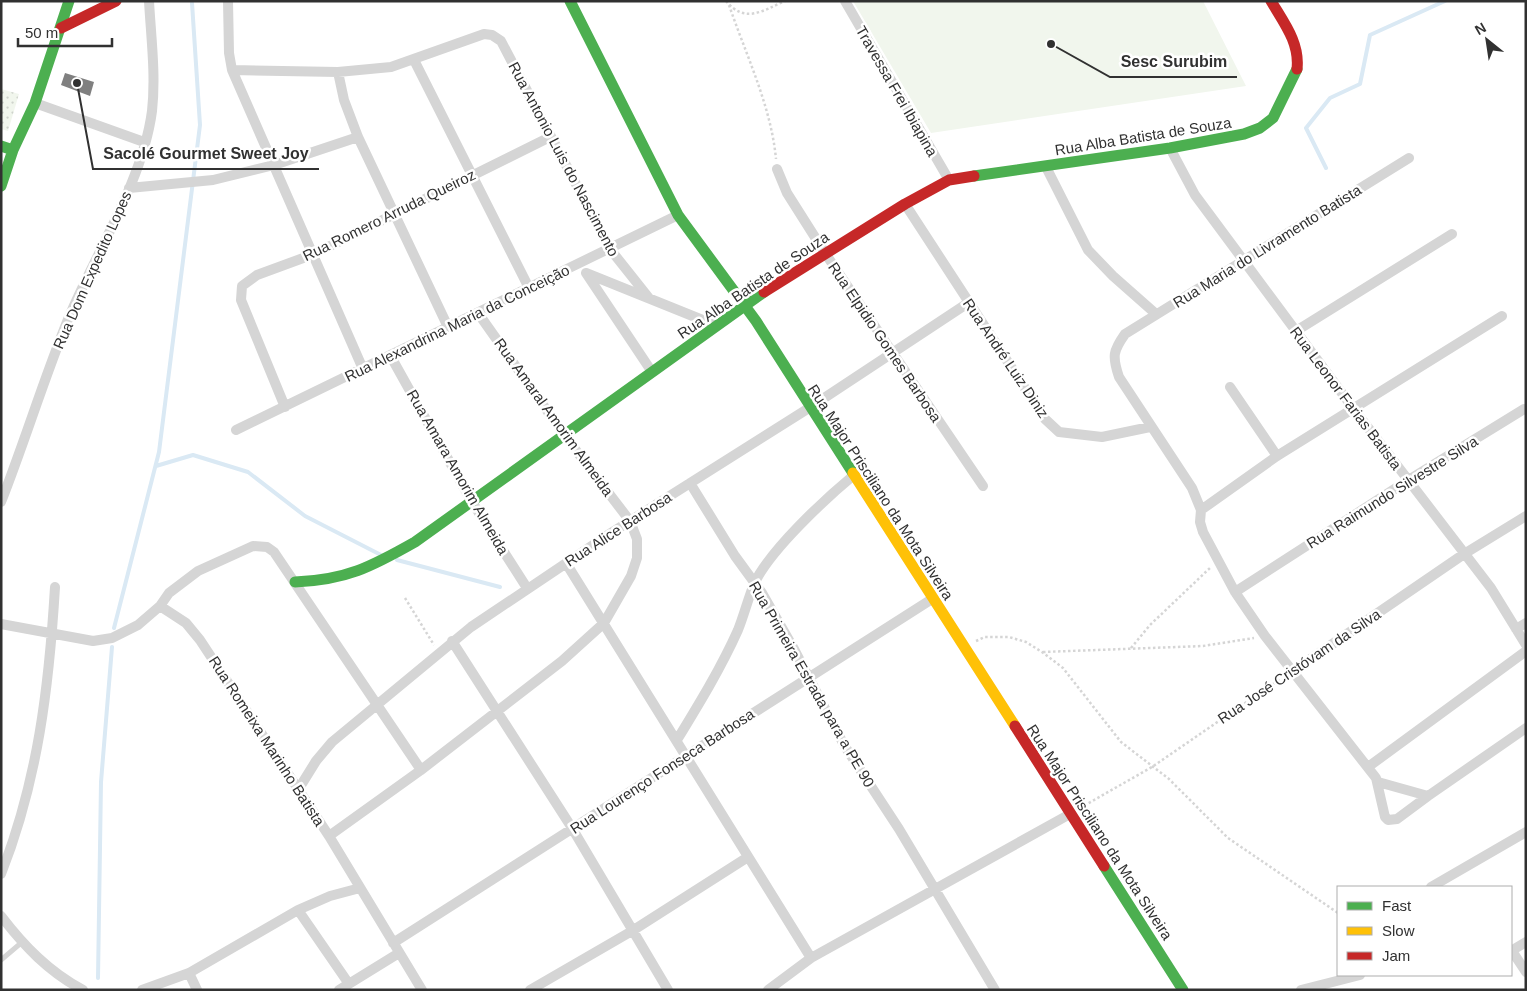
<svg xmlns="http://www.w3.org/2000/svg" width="1527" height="991" font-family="Arial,sans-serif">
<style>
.grass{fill:url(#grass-dots)}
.garden{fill:#f1f6ed}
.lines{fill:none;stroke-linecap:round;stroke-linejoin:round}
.stream{stroke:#dae9f4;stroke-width:4}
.building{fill:#808080}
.path{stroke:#d5d5d5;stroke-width:2.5;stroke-dasharray:2.5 2.5;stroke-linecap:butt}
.lane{stroke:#d5d5d5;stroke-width:5}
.street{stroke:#d5d5d5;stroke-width:10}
.fast{stroke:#4caf50;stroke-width:11}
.slow{stroke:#ffc107;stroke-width:11}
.jam{stroke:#c62828;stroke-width:11}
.labels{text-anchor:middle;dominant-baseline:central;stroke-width:5;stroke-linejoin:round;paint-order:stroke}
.street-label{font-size:15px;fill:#313131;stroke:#fff}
.leader{fill:none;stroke:#313131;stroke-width:2}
.callout-dot{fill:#313131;stroke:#fff;stroke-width:2}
.callout-label{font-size:16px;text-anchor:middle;font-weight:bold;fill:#313131;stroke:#fff;stroke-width:5;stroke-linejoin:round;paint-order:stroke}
</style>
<defs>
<pattern id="grass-dots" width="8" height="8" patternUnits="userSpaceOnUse" patternTransform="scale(1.25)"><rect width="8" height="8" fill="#f1f6ed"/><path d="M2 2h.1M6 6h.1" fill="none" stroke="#cfd3cc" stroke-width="1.8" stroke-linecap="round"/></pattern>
</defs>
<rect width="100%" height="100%" fill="#fff"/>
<path class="grass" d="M1,89L19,94L8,131L1,129Z"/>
<path class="garden" d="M853,1H1203L1246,86L931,133Z"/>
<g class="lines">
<path class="stream" d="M1326,168L1306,128L1330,98L1360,84L1370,35L1445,1
M156,466L193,455L248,472L305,516L383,556
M397,560L500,587
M114,628L159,452L200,125L192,3
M98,978L101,782L112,647"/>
</g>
<path class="building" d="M65,73L94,82L90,96L61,85Z"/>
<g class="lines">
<path class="path" d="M726,1C745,24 762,11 785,1
M729,5C746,55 771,106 776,159
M405,598L434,645
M976,641L985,637H1009L1026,642L1042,652L1063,668L1121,742L1169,779L1228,838L1338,913
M1131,648L1150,625L1211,567
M1043,652L1203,646L1254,638
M1080,808L1152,767L1283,677"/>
<path class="lane" d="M1,960L21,943"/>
<path class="street" d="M228,1L229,53L232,70L363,369
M845,1L949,180
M414,60L529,288
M232,70L338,72L391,67L484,34L492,35L501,41L610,249L649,298
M338,72L344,100L358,137L448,327
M35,103L144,142
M1170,148L1195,195L1353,408L1491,588L1526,645
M1409,158L1125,334C1113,351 1112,356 1119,377L1192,488L1201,510L1200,522L1203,532L1235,592L1265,636L1376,778L1385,817L1388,820L1397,819L1428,796
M1046,167L1088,250L1113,276L1156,314
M777,169L787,193L825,253L983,486
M129,188L213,180L274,165L358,137
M905,204L1045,419L1059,432L1102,437L1150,427
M586,273L715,325
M586,273L652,372
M1296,331L1452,234
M390,355L472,502L527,588
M1230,387L1277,456
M285,407L241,300L242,286L257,275L314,254L550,137
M236,430L678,215
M690,483L735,556L762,593L794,649L844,745L899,829L995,990
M1,502C25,441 44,378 69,317C96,253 143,180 152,111C156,75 151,37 149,1
M1201,510L1277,456L1502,316
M566,563L811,958
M1235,592L1407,481L1524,409
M160,606L186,623L200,640L329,836L422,990
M1,624L93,641L112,638L138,625L160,606L169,593L198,571L253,546L267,547L274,552L421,770
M1516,629L1526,623
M452,641L572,828L668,990
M1293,671L1464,554L1526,516
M677,740C699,704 721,668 738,630C744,615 748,599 754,584C770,550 825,499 854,475
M1368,767L1526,651
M1378,782L1428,796L1526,728
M298,790L316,761L332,742L471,627L611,533L809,408L968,303
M329,836L421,770L562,661L604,623L631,576L637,558V539L630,521L565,436L478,313
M1,874C38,780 49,687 55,587
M1431,887L1526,832
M298,910L349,984
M1,916C24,946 49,972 83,990
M393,943L932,599
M1511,951L1526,942
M1512,951L1526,972
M189,973L197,990
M142,990L189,973L298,910L330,896L360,888
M339,990L399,953
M530,990L632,931L748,857
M768,990L811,958L1070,814
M1301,990L1360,975"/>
<path class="fast" d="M570,1L678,215L756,321L853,473
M1,146L13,150
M974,176L1170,148L1244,134L1260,128L1273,118L1297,69
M1,186L13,150L35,103L69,1
M295,582C346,580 371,567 415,542L764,292
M1104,866L1183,990"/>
<path class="slow" d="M853,473L1015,726"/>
<path class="jam" d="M1271,1C1284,23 1300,43 1297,69
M61,28L116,1
M764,292L905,204L949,180L974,176
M1015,726L1104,866"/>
</g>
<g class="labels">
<g class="street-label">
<text transform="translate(897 91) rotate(60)">Travessa Frei Ibiapina</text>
<text transform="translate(1143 136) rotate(-9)">Rua Alba Batista de Souza</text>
<text transform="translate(564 159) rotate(62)">Rua Antonio Luis do Nascimento</text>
<text transform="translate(389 215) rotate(-26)">Rua Romero Arruda Queiroz</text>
<text transform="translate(1267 246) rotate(-32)">Rua Maria do Livramento Batista</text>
<text transform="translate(92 270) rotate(-66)">Rua Dom Expedito Lopes</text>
<text transform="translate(753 285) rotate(-34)">Rua Alba Batista de Souza</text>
<text transform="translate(457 323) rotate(-26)">Rua Alexandrina Maria da Conceição</text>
<text transform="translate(885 342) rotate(56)">Rua Elpidio Gomes Barbosa</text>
<text transform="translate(1006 358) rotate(56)">Rua André Luiz Diniz</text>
<text transform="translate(1346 398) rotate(53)">Rua Leonor Farias Batista</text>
<text transform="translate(554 417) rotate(54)">Rua Amaral Amorim Almeida</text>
<text transform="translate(458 472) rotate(60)">Rua Amara Amorim Almeida</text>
<text transform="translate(881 492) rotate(57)">Rua Major Prisciliano da Mota Silveira</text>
<text transform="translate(1392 492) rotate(-32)">Rua Raimundo Silvestre Silva</text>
<text transform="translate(618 529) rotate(-33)">Rua Alice Barbosa</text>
<text transform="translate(1299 666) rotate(-34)">Rua José Cristóvam da Silva</text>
<text transform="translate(812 684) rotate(60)">Rua Primeira Estrada para a PE 90</text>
<text transform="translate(267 741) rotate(57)">Rua Romeixa Marinho Batista</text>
<text transform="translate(662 771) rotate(-33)">Rua Lourenço Fonseca Barbosa</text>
<text transform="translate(1100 832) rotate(57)">Rua Major Prisciliano da Mota Silveira</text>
</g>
</g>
<path class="leader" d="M1051 44L1110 77H1237M77 83L93 169H319"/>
<g class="callout-dot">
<circle cx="1051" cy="44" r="5"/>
<circle cx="77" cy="83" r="5"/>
</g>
<g class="callout-label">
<text x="1174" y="67">Sesc Surubim</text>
<text x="206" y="159">Sacolé Gourmet Sweet Joy</text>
</g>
<rect width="1527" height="991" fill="none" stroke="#313131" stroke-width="5"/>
<rect x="1337" y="886" width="175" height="90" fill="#ffffff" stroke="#adadad"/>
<rect x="1347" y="902" width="25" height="8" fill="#4caf50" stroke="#adadad"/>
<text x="1382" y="911" font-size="15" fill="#313131">Fast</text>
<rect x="1347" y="927" width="25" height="8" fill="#ffc107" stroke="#adadad"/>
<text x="1382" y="936" font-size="15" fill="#313131">Slow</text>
<rect x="1347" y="952" width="25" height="8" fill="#c62828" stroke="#adadad"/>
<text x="1382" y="961" font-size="15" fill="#313131">Jam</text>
<g transform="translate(1487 40) rotate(330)" stroke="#ffffff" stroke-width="4" paint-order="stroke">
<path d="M0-4L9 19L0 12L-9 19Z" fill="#313131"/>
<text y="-8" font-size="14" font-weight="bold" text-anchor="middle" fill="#313131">N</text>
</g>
<path d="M18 38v8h94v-8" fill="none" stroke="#313131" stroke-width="2.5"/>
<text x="25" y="38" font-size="15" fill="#313131" stroke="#ffffff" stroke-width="4" paint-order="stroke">50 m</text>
</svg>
